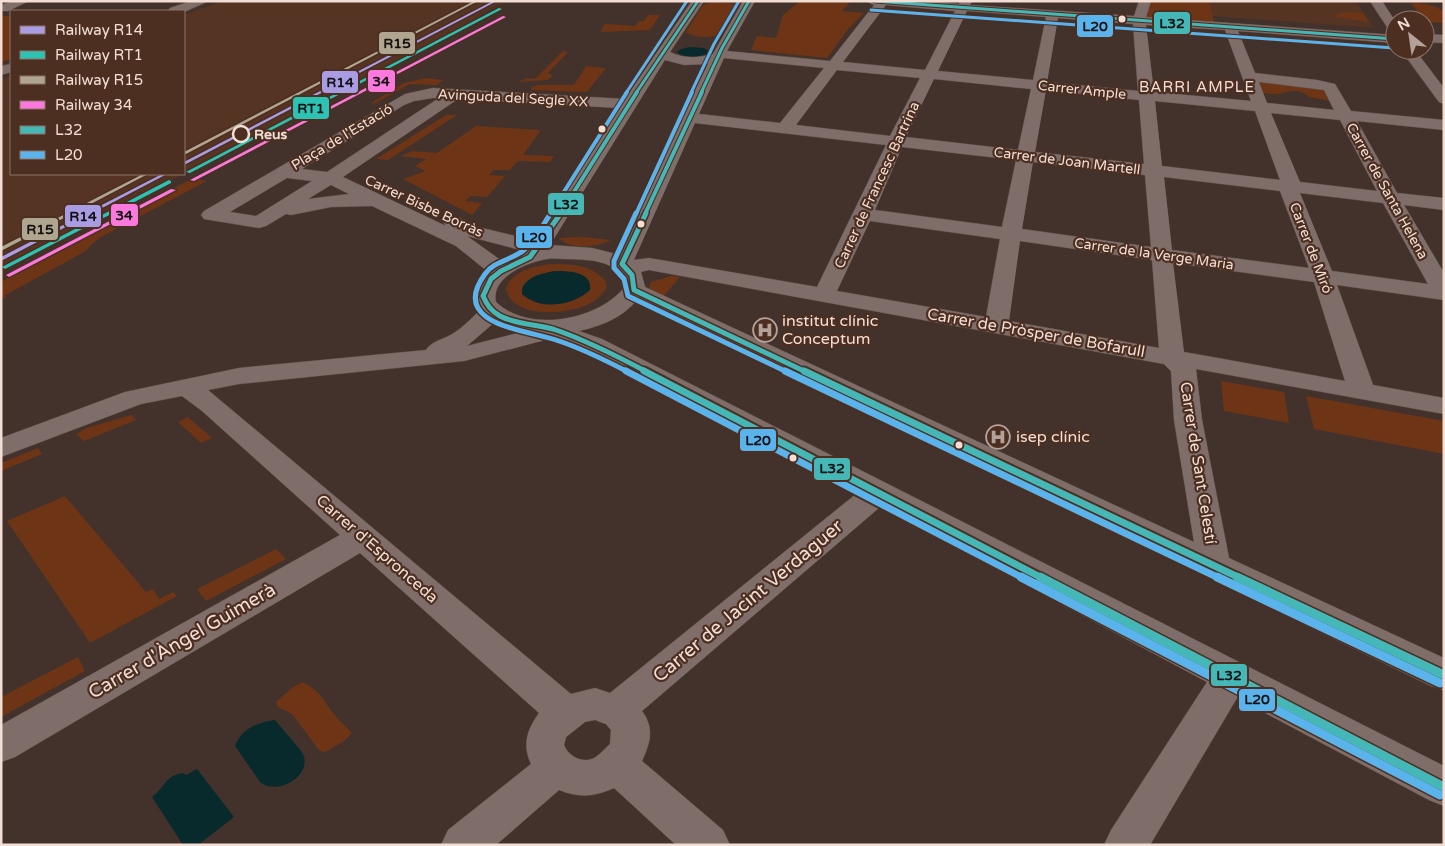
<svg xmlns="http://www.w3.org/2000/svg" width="1445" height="846" font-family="'Varela Round',sans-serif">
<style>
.built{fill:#553423}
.green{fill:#6d3515}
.water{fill:#082a2d}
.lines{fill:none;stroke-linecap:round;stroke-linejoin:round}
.minor-casing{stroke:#5c4e48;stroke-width:1}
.major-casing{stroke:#5c4e48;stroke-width:1}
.minor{fill:#7f6d69;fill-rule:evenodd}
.major{fill:#7e6c67;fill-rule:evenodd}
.bus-1-far4-casing{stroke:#4c2f21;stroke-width:5}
.bus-1-far3-casing{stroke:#4c2f21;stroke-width:6}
.bus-1-far2-casing{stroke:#4c2f21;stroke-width:8}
.bus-1-far1-casing{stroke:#4c2f21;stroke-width:11}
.bus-1-casing{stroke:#4c2f21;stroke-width:12}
.bus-2-far4-casing{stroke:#4c2f21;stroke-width:5}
.bus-2-far3-casing{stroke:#4c2f21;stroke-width:6}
.bus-2-far2-casing{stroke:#4c2f21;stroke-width:8}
.bus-2-far1-casing{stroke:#4c2f21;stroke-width:11}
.bus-2-casing{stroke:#4c2f21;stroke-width:12}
.bus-1-far4{stroke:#46b7b7;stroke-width:3}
.bus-1-far3{stroke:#46b7b7;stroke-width:4}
.bus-1-far2{stroke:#46b7b7;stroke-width:5}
.bus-1-far1{stroke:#46b7b7;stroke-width:7}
.bus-1{stroke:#46b7b7;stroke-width:9}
.bus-2-far4{stroke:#5ab3eb;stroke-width:3}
.bus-2-far3{stroke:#5ab3eb;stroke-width:4}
.bus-2-far2{stroke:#5ab3eb;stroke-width:5}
.bus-2-far1{stroke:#5ab3eb;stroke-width:7}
.bus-2{stroke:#5ab3eb;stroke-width:9}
.rail-1-casing{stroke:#4c2f21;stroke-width:3}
.rail-2-casing{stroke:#4c2f21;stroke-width:3}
.rail-3-casing{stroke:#4c2f21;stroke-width:3}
.rail-4-casing{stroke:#4c2f21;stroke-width:3}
.rail-1{fill:#a99ce2;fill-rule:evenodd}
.rail-2{fill:#2dc3b4;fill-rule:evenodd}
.rail-3{fill:#b0a58f;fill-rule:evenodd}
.rail-4{fill:#f97adc;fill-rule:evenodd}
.bus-dot{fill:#f2ded5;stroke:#4c2f21;stroke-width:2}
.stop-dot{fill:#4c2f21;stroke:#f2ded5;stroke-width:2.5}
.labels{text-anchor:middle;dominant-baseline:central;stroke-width:4.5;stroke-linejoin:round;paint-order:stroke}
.far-street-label{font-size:14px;fill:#f2ded5;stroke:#4c2f21}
.far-stop-label{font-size:14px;font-weight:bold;fill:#f2ded5;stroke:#4c2f21;text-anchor:start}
.far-neighbourhood-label{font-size:15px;letter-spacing:1px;fill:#f2ded5;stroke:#4c2f21}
.poi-label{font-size:16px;fill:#f2ded5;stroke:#4c2f21;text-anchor:start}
.street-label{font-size:16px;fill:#f2ded5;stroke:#4c2f21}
.near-street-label{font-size:19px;fill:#f2ded5;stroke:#4c2f21}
.line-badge{stroke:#4c2f21;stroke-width:2}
.pale-badge-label{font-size:14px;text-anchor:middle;font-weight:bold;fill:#111}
</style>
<rect width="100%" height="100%" fill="#42322b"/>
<path class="built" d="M222,1H505L415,53L99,218L1,269V80L11,76V174H184V15Z
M1208,1H1356L1374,28L1212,16Z"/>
<path class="green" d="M800,1L850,2L842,11L864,13L849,28L827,58L751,50L757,36L776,38L783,15Z
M1145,1H1209L1214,22L1141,17Z
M713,2L738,4L722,33C712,38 696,39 686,32L703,5Z
M1414,3C1426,4 1435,4 1444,12V23L1427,22L1411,4Z
M1346,12L1363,13L1369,22L1331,16Z
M648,15H660L650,30L600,32L605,24L635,26L639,21H644Z
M1,16H11V59L1,62Z
M563,51L568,52L548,73L553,76L547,80L518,82L526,78L535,79Z
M586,66L606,68L587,92L531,90L532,87L538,85H574Z
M426,78L443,80L437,85L410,84L374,104L371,103L404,83Z
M1257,79L1324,87L1332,101L1309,97C1301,88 1288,91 1278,94C1274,95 1267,93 1262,93Z
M446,115H457L388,160L376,159Z
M476,126L541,130L523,155L554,156L550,162L518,161L510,170H493L489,175L505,176L487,197L471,196L465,201L482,203L472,215L403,179L425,171L415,166L426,159L401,156L412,151L437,153Z
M191,179L207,181L99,238L84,252L4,296L8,297L1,299V282Z
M583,237L611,240C596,247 572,251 559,238Z
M552,264C573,264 593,265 606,282V289C601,295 596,301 589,304C568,315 512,319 506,289C512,270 535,266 552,264Z
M671,276L680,277L662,298L649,290L651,282Z
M1221,381L1284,392L1289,423L1224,411Z
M1306,396L1444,421V454L1314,429Z
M131,415L136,420L84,441L76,434L87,428Z
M188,417L212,438L201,443L178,422Z
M38,448L42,454L1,471V463Z
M65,496L146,592L153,589L159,599L173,592L177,596L90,643L7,521Z
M276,549L286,559L206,601L197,589Z
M78,657L85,671L1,717V697Z
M303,682C322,693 321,697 333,713C338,720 346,726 352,733L344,741L325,752L319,750L292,714L278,707L276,702L293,687Z"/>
<path class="water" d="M690,47L704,48L710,52C701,58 685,59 677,52L681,49Z
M554,271C567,271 593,271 590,290C573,306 540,311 522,294V289C527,276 541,274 554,271Z
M275,720L302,752C315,774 278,797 260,782L235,746C241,729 258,722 275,720Z
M197,769L234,817L198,845H183L152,797C166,787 164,776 183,773L186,775Z"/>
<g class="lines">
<g class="minor-casing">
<path id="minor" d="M12,1H29L8,11H1V5Z
M692,1H704L670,52C684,59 698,58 713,54L743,1H755L727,51L830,61L874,5L866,1H924L959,4L960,1H972L970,5L1134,16L1139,1H1151L1146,17L1395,35V43L1238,31L1255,73L1317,80L1335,84L1351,111L1444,120V130L1357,121L1397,193L1444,198V210L1404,205L1444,273V300L1337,285L1373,385L1444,398V414L1196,369L1202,420L1229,558L1444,658V690L1431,686L637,300C622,318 601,326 579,331L602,339L1444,766V806L1429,800L1237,698L1150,845H1104L1111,830L1207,682L880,507L642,711C655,729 650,743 642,761L723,830L730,845H676L614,788C594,797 579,798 559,790L496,845H441L448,830L531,764C522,744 527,730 539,713L360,553L15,757L1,762V725L340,535L202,411L182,396L141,404L1,457V438L125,392L239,368L426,350C431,341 445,339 454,333C463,327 471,319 479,311C467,295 475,285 487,271L456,246L372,206L331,207L291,215L286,214L266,226L259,228L204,219L201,215L204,211L405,94L433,88L625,99ZM886,5L955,11L925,70L843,62ZM967,11L1046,17L1033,80L938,71ZM1058,18L1133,24L1138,91L1047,82ZM1146,25L1225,30L1251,101L1154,92ZM724,58L824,68L780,123L699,114ZM665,60L684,65L708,64L616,254L592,248L550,245ZM837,70L920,78L890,136L796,125ZM934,79L1031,89L1018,150L906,137ZM1259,82L1324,90L1334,110L1267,103ZM1046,90L1139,100L1144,164L1035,152ZM433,98H439L327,172L302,169L404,105L414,101ZM458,99L619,108L532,240L478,227L460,218L453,216L446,218L443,222L446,226L343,177ZM1155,101L1255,111L1280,180L1162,166ZM1271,113L1340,120L1377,191L1300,182ZM695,123L886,145L817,287L649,258L634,260ZM902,147L1016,160L1002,227L875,210ZM1033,162L1145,175L1151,247L1022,229ZM1164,177L1280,191L1309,268L1172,250ZM287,178L312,181L256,216L230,212ZM331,185L349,194L308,199ZM1300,193L1383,203L1428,284L1332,271ZM870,221L1000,239L986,317L837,291ZM467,236L524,251L502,261ZM1020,241L1152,260L1159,348L1009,321ZM567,259C590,260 623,259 623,289C595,321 528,333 496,302C490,277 528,262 547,259C553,258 560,259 567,259ZM1173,263L1314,282L1345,381L1184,352ZM649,270L1164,364L1171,371L1174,420L1194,542L645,287L641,272ZM495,322L526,331L467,346ZM553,338L584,349L856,494L610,693L595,688L571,694L208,390L239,384L464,361ZM595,720L606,724L611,730L610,744C605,748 600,755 594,758C583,764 568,756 564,745L566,737L585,722Z
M1370,1H1382L1395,21V34L1391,33Z
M1425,34L1444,35V43L1425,42Z
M1401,50H1415L1444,88V104L1439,102Z"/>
</g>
<g class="major-casing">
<path id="major" d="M191,1H209L184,12L168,11L170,8Z
M11,64V72L1,75V66Z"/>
</g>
<use href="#minor" class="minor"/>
<use href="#major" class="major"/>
<g class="bus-1-far4-casing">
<path id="bus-1-far4" d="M875,1L1395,39
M636,93L698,1
M701,93L722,48L749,1"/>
</g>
<g class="bus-1-far3-casing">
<path id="bus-1-far3" d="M560,214L637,92
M645,214L702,92"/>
</g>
<g class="bus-1-far2-casing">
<path id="bus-1-far2" d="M561,213L530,257L501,271L491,279L483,296C487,305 491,311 500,316C517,325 538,324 556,330C588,341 617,356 647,372
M646,213L622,264L632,275L634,290L806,372"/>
</g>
<g class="bus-1-far1-casing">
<path id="bus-1-far1" d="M644,371L1042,578
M804,371L1240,578"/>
</g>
<g class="bus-1-casing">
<path id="bus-1" d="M1040,577L1444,787
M1237,577L1444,675"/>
</g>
<g class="bus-2-far4-casing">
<path id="bus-2-far4" d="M871,10L1394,48
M626,93L687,1
M691,93L714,44L739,1"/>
</g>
<g class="bus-2-far3-casing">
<path id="bus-2-far3" d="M550,214L627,92
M636,214L692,92"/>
</g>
<g class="bus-2-far2-casing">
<path id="bus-2-far2" d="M551,213C544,223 533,243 524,250C512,260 494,261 485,274C447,326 530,330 559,341C583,349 605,360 628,372
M636,213L614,261V268L624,279L628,296L787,372"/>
</g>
<g class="bus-2-far1-casing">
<path id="bus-2-far1" d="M626,371L1023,578
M785,371L1219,578"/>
</g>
<g class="bus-2-casing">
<path id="bus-2" d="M1021,577L1440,795
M1217,577L1440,683"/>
</g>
<use href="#bus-1-far4" class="bus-1-far4"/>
<use href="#bus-1-far3" class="bus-1-far3"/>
<use href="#bus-1-far2" class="bus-1-far2"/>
<use href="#bus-1-far1" class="bus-1-far1"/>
<use href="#bus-1" class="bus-1"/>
<use href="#bus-2-far4" class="bus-2-far4"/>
<use href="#bus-2-far3" class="bus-2-far3"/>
<use href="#bus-2-far2" class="bus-2-far2"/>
<use href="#bus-2-far1" class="bus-2-far1"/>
<use href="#bus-2" class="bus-2"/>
<g class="rail-1-casing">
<path id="rail-1" d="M493,1H497L184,165V162Z
M162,174H167L1,261V257Z"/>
</g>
<g class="rail-2-casing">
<path id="rail-2" d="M499,8L502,9L190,173L186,172Z
M169,180L171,181V183L7,268L5,269L2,267Z"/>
</g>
<g class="rail-3-casing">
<path id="rail-3" d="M474,1H478L184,155V152Z
M143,174H148L1,251V247Z"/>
</g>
<g class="rail-4-casing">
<path id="rail-4" d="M503,16L506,17L194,181L190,180Z
M171,189L176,190L11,276L9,277L6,275Z"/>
</g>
<use href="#rail-1" class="rail-1"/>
<use href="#rail-2" class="rail-2"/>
<use href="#rail-3" class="rail-3"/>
<use href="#rail-4" class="rail-4"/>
</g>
<defs>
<g id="hospital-ring" transform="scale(1.25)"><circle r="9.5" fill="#4c2f21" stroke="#b4a29a" stroke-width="1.5"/><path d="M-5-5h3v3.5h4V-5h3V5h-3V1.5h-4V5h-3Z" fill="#b4a29a"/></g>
</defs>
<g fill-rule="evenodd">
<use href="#hospital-ring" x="765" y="330"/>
<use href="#hospital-ring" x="998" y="437"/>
</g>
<g class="bus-dot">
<circle cx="1122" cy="19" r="4.5"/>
<circle cx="602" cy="129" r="4.5"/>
<circle cx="641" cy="224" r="4.5"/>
<circle cx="959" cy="445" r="4.5"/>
<circle cx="793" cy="458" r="4.5"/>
</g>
<circle class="stop-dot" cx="241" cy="134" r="8"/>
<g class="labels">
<g class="far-street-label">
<text transform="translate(1082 90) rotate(6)">Carrer Ample</text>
<text transform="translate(513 98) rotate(3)">Avinguda del Segle XX</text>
<text transform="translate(342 137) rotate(-31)">Plaça de l'Estació</text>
<text transform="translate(1067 161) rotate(7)">Carrer de Joan Martell</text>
<text transform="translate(877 185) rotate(-65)">Carrer de Francesc Bartrina</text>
<text transform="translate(1387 191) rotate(61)">Carrer de Santa Helena</text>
<text transform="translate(424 206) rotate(25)">Carrer Bisbe Borràs</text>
<text transform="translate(1311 248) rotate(69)">Carrer de Miró</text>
<text transform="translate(1154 254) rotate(8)">Carrer de la Verge Maria</text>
</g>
<g class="far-stop-label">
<text x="254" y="134">Reus</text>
</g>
<g class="far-neighbourhood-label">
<text x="1197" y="87">BARRI AMPLE</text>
</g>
<g class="poi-label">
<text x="782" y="321">institut clínic<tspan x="782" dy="18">Conceptum</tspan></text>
<text x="1016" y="437">isep clínic</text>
</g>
<g class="street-label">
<text transform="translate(1036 333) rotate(10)">Carrer de Pròsper de Bofarull</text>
<text transform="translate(1198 463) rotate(81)">Carrer de Sant Celestí</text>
<text transform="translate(377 549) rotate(41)">Carrer d’Espronceda</text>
</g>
<g class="near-street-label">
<text transform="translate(748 601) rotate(-40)">Carrer de Jacint Verdaguer</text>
<text transform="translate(182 641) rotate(-30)">Carrer d'Àngel Guimerà</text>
</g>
</g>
<g class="line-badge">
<rect x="1153" y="11" width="38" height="24" rx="5" fill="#46b7b7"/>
<rect x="1076" y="14" width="38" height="24" rx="5" fill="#5ab3eb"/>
<rect x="378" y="31" width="38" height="24" rx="5" fill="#b0a58f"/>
<rect x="367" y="69" width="29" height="24" rx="5" fill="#f97adc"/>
<rect x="321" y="70" width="38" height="24" rx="5" fill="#a99ce2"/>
<rect x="292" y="96" width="38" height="24" rx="5" fill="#2dc3b4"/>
<rect x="547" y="192" width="38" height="24" rx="5" fill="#46b7b7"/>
<rect x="110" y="203" width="29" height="24" rx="5" fill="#f97adc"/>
<rect x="64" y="204" width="38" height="24" rx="5" fill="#a99ce2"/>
<rect x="21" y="217" width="38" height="24" rx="5" fill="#b0a58f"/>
<rect x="515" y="225" width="38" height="24" rx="5" fill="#5ab3eb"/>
<rect x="739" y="428" width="38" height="24" rx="5" fill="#5ab3eb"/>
<rect x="813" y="457" width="38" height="24" rx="5" fill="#46b7b7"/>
<rect x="1210" y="663" width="38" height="24" rx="5" fill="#46b7b7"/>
<rect x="1238" y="688" width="38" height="24" rx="5" fill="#5ab3eb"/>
</g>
<g class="pale-badge-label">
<text x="1172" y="28">L32</text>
<text x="1095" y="31">L20</text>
<text x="397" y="48">R15</text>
<text x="381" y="86">34</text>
<text x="340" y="87">R14</text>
<text x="311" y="113">RT1</text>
<text x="566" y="209">L32</text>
<text x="124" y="220">34</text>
<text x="83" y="221">R14</text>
<text x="40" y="234">R15</text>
<text x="534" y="242">L20</text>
<text x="758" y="445">L20</text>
<text x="832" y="473">L32</text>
<text x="1229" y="680">L32</text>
<text x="1257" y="704">L20</text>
</g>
<rect width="1445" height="846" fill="none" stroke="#f2ded5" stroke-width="5"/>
<rect x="10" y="10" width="175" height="165" fill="#4c2f21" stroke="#8e7569"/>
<rect x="20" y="26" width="25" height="8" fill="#a99ce2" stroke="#8e7569"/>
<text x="55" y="35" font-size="15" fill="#f2ded5">Railway R14</text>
<rect x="20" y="51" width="25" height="8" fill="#2dc3b4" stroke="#8e7569"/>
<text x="55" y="60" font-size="15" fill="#f2ded5">Railway RT1</text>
<rect x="20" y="76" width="25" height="8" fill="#b0a58f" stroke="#8e7569"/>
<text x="55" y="85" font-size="15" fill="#f2ded5">Railway R15</text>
<rect x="20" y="101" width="25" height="8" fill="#f97adc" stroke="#8e7569"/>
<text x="55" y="110" font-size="15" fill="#f2ded5">Railway 34</text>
<rect x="20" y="126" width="25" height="8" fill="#46b7b7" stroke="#8e7569"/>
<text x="55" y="135" font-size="15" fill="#f2ded5">L32</text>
<rect x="20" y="151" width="25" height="8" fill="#5ab3eb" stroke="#8e7569"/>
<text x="55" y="160" font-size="15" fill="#f2ded5">L20</text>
<g transform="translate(1410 35) rotate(330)"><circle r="24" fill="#4c2f21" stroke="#8e7569"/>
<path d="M0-4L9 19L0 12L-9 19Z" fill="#b4a29a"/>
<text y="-8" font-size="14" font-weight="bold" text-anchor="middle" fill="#f2ded5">N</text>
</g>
</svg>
